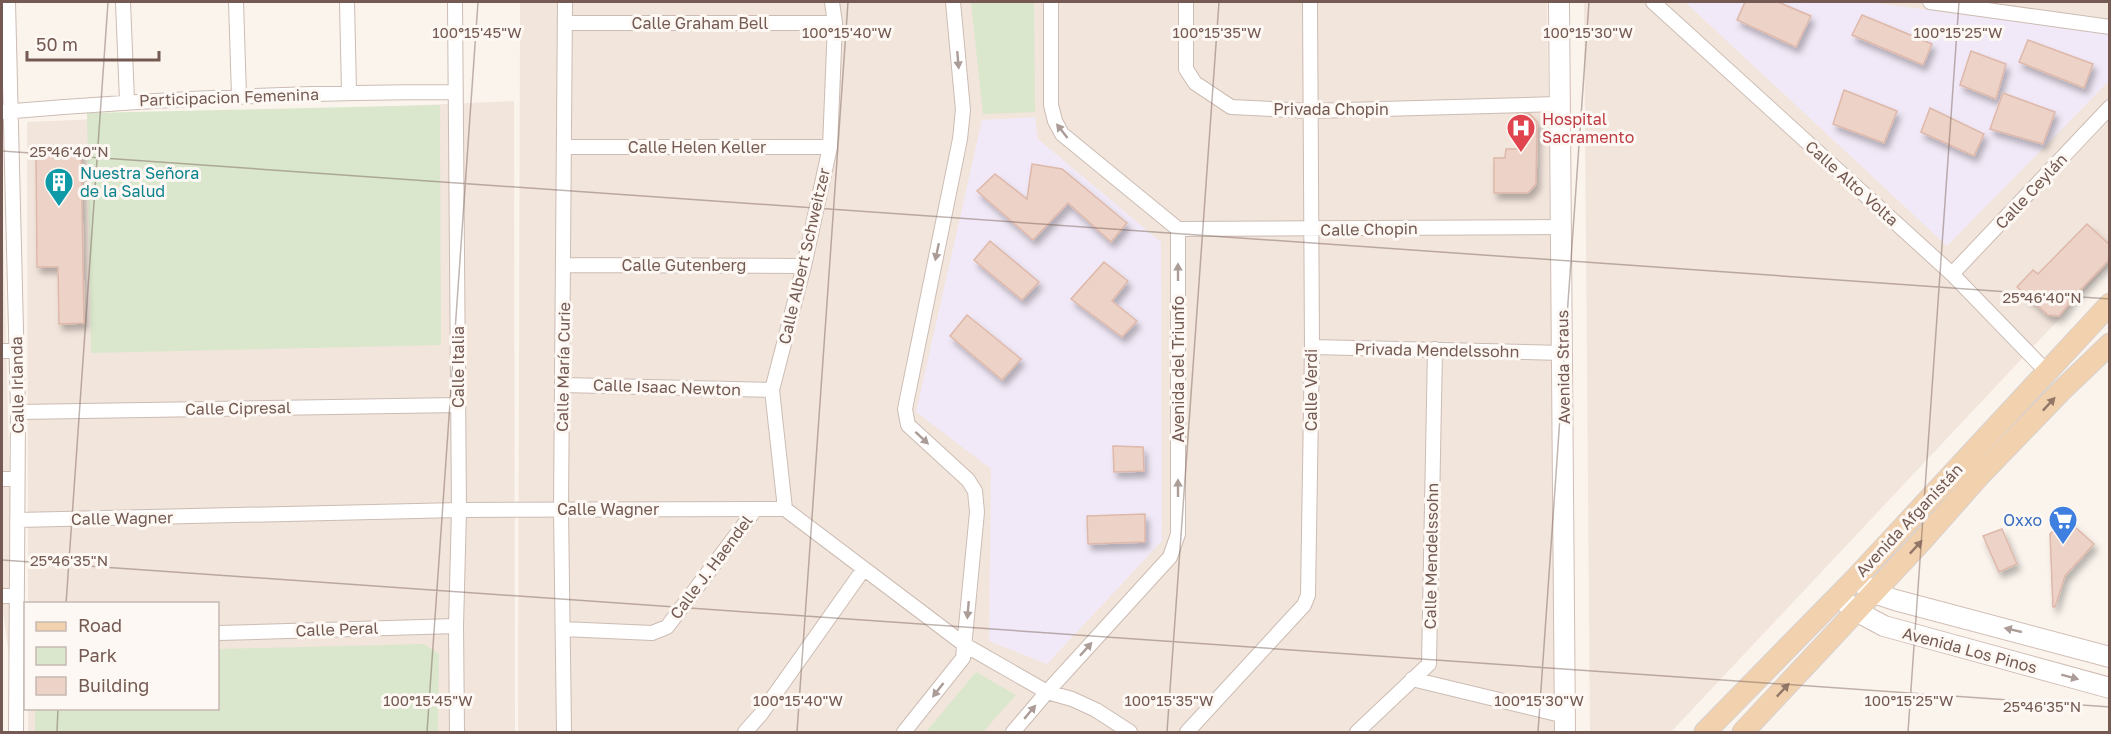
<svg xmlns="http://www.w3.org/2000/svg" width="2111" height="734" font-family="'Golos Text',sans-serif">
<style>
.residential{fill:#f2e5dc}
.education{fill:#f1e9f7}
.green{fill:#dae7cc}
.building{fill:#edd2c7;stroke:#deb8aa;stroke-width:1.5;filter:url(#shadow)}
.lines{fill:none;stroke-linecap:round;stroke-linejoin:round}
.street-casing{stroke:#ccbcb3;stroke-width:16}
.secondary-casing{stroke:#d1bdb4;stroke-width:22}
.primary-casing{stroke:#d8d1cf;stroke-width:23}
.street{stroke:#fff;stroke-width:14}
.secondary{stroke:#fff;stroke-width:20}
.primary{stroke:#f1d1ae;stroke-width:21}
.oneway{fill:#ac9c97}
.oneway2{fill:#937869}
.ticks{fill:none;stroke:#745a52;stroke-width:1.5;stroke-opacity:0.45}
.labels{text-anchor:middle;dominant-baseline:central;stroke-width:6;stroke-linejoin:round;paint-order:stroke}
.street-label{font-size:16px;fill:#745a52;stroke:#fdf8f3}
.health-label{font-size:16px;fill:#be3a42;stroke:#fdf8f3;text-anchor:start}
.culture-label{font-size:16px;fill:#0d838f;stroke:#fdf8f3;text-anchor:start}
.shop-label{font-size:16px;fill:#366cbe;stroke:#fdf8f3;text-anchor:end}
.ticks-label{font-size:15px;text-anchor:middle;fill:#745a52;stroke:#fdf8f3;stroke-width:6;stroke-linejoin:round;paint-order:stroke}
</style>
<defs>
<filter id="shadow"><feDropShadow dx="3.5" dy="6" stdDeviation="3" flood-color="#0004"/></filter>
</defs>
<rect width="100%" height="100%" fill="#fbf4ed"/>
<path class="residential" d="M520,2H1547L1557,732H518Z
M1584,2H2109V266L1671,732H1590Z
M514,101L515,732H28V709L218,708V604L28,603L27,122Z
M2,196L16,707L2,605Z"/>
<path class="education" d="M1685,2H1869L2109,34V81L1947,246Z
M1035,117L1038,139L1161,242L1162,541L1047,664L989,641L991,469L916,412L982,120Z"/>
<path class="green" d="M971,2H1034L1035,112L983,114Z
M440,105L441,345L91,353L87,113Z
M424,644L439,654L438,732H35V709L218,708V649Z
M976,672L1016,695L983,732H926Z"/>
<path class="building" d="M1745,2H1778L1811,16L1796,47L1737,20Z
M1862,15L1932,44L1923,65L1852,35Z
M2028,40L2093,64L2084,88L2019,62Z
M1971,51L2006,64L1996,99L1960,85Z
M1844,90L1897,111L1884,143L1833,124Z
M2003,93L2055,112L2043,144L1990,129Z
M1930,108L1984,134L1974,156L1921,132Z
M1517,114H1530L1537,122L1536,184L1528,193H1494V158H1505L1506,149H1518Z
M81,147L84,323L59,324L58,267H37L36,148Z
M1032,164L1062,169L1127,223L1111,242L1068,203L1033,240L977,191L995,174L1027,199Z
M2087,224L2109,244V260L2068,303L2069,304L2059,316L2048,315L2017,287L2033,270L2038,274Z
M990,241L1039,282L1022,300L974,260Z
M1104,262L1128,281L1112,301L1137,321L1122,337L1071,299Z
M967,315L1021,359L1002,380L950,336Z
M1113,446L1143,447L1144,471L1114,472Z
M1145,514V542L1088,544L1087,516Z
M2065,518L2094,544L2065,576L2055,607H2053L2050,534Z
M2002,529L2017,564L1999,572L1983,536Z"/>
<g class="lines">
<g class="street-casing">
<path id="street" d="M8,2L18,412L16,732
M123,2L127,101
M236,2L239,96
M347,2L349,92
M455,2L459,510L456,626L457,732
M1186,2V69L1195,83L1231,107L1310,111L1559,104
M1653,2L1952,274L2046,371
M1930,2L2110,27
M565,23H835
M2,112C153,99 304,92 456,92
M564,147H830
M1178,229L1560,227
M564,265L804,266
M1952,274L2110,107
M1312,347L1563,353
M2,351H17
M562,385L772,390
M18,412L458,405
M2,479H17
M785,509L772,390L804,266L830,147L835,23L832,2
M17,520L459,510L785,509L965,645L1047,692L1072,699L1096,710L1130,732
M2,596H17
M563,629L652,633L667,627L755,510
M218,633L456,626
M1412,679L1565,716
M564,732L561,509L565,2
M745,732L761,714L863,570
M904,732L963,658L977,512L975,491L968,480L908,425L905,409L960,139L963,110L953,2
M1013,732L1047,692L1170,557L1178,534V229L1062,134L1055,121L1051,105V2
M1187,732L1304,605L1308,595L1312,347L1310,2
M1357,732L1429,664L1435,349"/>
</g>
<g class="secondary-casing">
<path id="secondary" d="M1559,2L1565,732
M1863,584L1874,593L1895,600L2110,657
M1838,596L1856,611L1884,626L2110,688"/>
</g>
<g class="primary-casing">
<path id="primary" d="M1705,732L1856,578L2110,304
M1743,732L1919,544L1980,475L2061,391L2110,344"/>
</g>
<use href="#street" class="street"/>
<use href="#secondary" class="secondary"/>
<use href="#primary" class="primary"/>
</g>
<defs><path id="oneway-solid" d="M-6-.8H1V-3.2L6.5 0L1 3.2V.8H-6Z" transform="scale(1.5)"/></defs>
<g class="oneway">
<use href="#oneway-solid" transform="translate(958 60) rotate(85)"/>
<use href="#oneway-solid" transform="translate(1062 131) rotate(-128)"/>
<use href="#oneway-solid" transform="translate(937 252) rotate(102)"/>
<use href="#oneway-solid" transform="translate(1178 272) rotate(-90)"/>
<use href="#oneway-solid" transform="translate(922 438) rotate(43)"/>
<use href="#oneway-solid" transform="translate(1178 488) rotate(-90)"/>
<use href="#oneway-solid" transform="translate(968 610) rotate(95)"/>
<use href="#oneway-solid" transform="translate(2013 630) rotate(-167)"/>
<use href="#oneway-solid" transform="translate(1086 649) rotate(-48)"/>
<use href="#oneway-solid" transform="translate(2070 677) rotate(15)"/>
<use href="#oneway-solid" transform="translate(938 690) rotate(128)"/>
<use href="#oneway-solid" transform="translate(1030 712) rotate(-50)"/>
</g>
<g class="oneway2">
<use href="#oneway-solid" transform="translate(2049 404) rotate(-47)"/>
<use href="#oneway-solid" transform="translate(1916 547) rotate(-47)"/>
<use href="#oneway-solid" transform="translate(1783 690) rotate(-47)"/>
</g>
<path class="ticks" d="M2,151L2110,299M2,560L2110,707M66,604L108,2M57,732L58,708M427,732L478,2M797,732L848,2M1167,732L1219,2M1538,732L1589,2M1908,732L1959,2"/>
<defs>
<g id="hospital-pin" transform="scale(1.5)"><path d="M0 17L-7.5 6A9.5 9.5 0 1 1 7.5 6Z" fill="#e0444e" stroke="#fdf8f3"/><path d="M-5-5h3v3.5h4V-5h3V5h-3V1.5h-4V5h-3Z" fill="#fff"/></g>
<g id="building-pin" transform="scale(1.5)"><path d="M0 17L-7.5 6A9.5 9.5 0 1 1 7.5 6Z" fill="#0f9aa8" stroke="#fdf8f3"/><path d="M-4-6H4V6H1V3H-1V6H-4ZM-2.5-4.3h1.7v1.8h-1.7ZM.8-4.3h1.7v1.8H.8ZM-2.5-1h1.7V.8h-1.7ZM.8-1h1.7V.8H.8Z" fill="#fff"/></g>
<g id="supermarket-pin" transform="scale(1.5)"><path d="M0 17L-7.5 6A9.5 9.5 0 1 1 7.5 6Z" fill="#3f7fe0" stroke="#fdf8f3"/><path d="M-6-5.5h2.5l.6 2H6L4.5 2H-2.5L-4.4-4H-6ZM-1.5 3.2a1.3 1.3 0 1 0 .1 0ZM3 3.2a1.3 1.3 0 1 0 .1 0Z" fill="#fff"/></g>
</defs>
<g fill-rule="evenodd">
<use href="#hospital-pin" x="1521" y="128"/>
<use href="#building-pin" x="59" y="182"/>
<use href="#supermarket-pin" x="2063" y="520"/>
</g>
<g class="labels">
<g class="street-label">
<text x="700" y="23">Calle Graham Bell</text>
<text transform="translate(229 97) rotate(-2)">Participacion Femenina</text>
<text x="1331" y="109">Privada Chopin</text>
<text x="697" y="147">Calle Helen Keller</text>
<text transform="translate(1852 183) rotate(42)">Calle Alto Volta</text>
<text transform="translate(2031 191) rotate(-47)">Calle Ceylán</text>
<text transform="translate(1369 229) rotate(-1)">Calle Chopin</text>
<text transform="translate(804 256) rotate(-77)">Calle Albert Schweitzer</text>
<text x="684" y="265">Calle Gutenberg</text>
<text transform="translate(1437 350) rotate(1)">Privada Mendelssohn</text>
<text transform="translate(458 367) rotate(-90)">Calle Italia</text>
<text transform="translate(563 367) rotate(-89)">Calle María Curie</text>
<text transform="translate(1563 367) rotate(-91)">Avenida Straus</text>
<text transform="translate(1178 369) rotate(-90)">Avenida del Triunfo</text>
<text transform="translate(17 385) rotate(-91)">Calle Irlanda</text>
<text transform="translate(667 387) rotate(2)">Calle Isaac Newton</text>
<text transform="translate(1311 390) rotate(-90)">Calle Verdi</text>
<text transform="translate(238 408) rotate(-1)">Calle Cipresal</text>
<text x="608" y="509">Calle Wagner</text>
<text transform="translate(122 518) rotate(-1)">Calle Wagner</text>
<text transform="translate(1909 520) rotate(-47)">Avenida Afganistán</text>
<text transform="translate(1431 556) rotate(-89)">Calle Mendelssohn</text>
<text transform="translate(711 567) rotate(-53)">Calle J. Haendel</text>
<text transform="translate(337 629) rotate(-2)">Calle Peral</text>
<text transform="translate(1970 650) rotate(15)">Avenida Los Pinos</text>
</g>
<g class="health-label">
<text x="1542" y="119">Hospital<tspan x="1542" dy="18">Sacramento</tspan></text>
</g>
<g class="culture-label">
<text x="80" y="173">Nuestra Señora<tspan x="80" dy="18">de la Salud</tspan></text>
</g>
<g class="shop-label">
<text x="2042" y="520">Oxxo</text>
</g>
</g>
<g class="ticks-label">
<text x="477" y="38">100°15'45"W</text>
<text x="847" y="38">100°15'40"W</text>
<text x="1217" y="38">100°15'35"W</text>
<text x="1588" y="38">100°15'30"W</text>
<text x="1958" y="38">100°15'25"W</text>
<text x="69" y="157">25°46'40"N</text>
<text x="2042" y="303">25°46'40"N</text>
<text x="69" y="566">25°46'35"N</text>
<text x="428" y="706">100°15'45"W</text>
<text x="798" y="706">100°15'40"W</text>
<text x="1169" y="706">100°15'35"W</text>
<text x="1539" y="706">100°15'30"W</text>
<text x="1909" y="706">100°15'25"W</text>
<text x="2042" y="712">25°46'35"N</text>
</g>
<rect width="2111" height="734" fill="none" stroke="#745a52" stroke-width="6"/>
<rect x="24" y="602" width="195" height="108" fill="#fdf8f3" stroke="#c6b9b3" stroke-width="1.5"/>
<rect x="36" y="622" width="30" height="9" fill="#f1d1ae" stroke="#c6b9b3" stroke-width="1.5"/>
<text x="78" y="632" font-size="18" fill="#745a52">Road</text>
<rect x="36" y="647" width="30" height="18" fill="#dae7cc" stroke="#c6b9b3" stroke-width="1.5"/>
<text x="78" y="662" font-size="18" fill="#745a52">Park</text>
<rect x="36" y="677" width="30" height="18" fill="#edd2c7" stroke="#c6b9b3" stroke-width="1.5"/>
<text x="78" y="692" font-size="18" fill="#745a52">Building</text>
<path d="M27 51v9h132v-9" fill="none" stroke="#745a52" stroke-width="3"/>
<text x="36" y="51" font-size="18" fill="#745a52" stroke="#fdf8f3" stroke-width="4.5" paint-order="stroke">50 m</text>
</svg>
